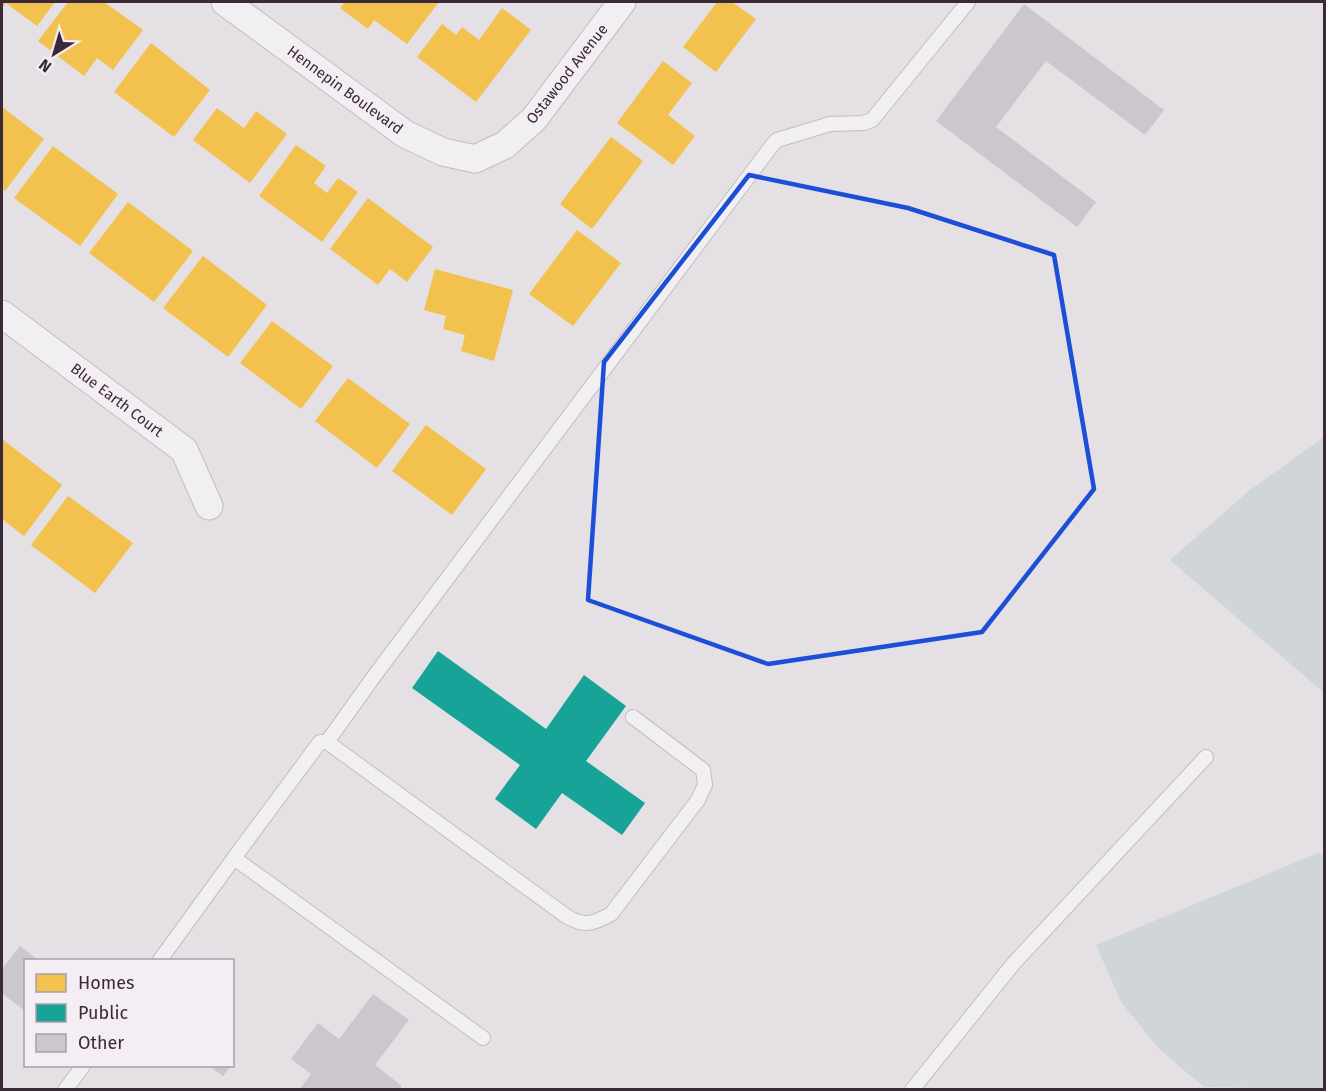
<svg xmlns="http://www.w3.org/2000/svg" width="1326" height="1091" font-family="'Fira Sans',sans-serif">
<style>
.green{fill:#d0d5d8}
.homes{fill:#f2c14e}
.public{fill:#17a398}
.building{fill:#ccc7cc}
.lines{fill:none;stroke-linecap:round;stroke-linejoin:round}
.service-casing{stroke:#c1bdc0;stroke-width:16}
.minor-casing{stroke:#c1bdc0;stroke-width:29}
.service{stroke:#f1eff1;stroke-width:14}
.minor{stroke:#f1eff1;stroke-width:27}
.marked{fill:none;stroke:#1d4ed8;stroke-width:4.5;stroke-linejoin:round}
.labels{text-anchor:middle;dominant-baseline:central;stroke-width:6;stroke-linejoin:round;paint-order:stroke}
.street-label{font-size:15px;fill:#3b2839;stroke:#f4edf3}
</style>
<rect width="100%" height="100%" fill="#e4e0e4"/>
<path class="green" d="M1324,437V693L1170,560L1250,490Z
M1318,853L1324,856V1089L1204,1087L1159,1049L1121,1002L1096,945Z"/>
<path class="homes" d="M2,2H55L37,26L6,3L2,8Z
M68,2H104L143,30L113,70L97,58L84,76L38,41Z
M345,2H439L407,44L374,20L368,29L340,8Z
M717,2H732L756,19L716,72L683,47Z
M502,8L531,30L476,102L417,57L442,24L456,35L462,27L479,40Z
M151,43L210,90L174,137L114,92Z
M663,61L692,83L668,115L695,136L673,165L617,123Z
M2,107L44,139L5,191L2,188Z
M217,108L244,128L256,111L287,134L250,183L193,140Z
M611,137L643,161L592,229L560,204Z
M296,145L326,166L314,183L327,193L338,178L358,192L322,242L259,196Z
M53,146L118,194L80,246L14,198Z
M368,198L433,247L407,282L390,269L378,285L330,249Z
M128,202L193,251L154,302L89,253Z
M577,230L621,263L573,326L529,294Z
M203,256L267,305L228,357L163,308Z
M435,269L513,290L494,361L461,351L465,335L443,329L446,316L424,310Z
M272,321L333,366L301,409L240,363Z
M348,378L410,424L377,468L315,421Z
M426,425L486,469L452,515L392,471Z
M2,439L62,485L24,536L2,519Z
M68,496L133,543L95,593L31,545Z"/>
<path class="public" d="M438,651L546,729L584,675L626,706L586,761L645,803L622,835L562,793L536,829L495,799L520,765L412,688Z"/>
<path class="building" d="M1024,4L1164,110L1145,135L1046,61L996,127L1096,202L1077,227L936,121Z
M20,946L38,960H26V1012L2,993V969Z
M373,994L409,1020L375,1065L402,1086L399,1090H299L311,1074L291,1059L318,1023L339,1039Z
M209,1066H231L223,1076Z"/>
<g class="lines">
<g class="service-casing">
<path id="service" d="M327,742L375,675L773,144L777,140L830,124L863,123L872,120L968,2
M234,858L320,742H327L566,916C584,927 593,924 611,914L698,800L705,785L703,770L633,717
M160,960L234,858L483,1038
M65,1090L83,1066
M912,1090L1014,963L1206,757"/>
</g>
<g class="minor-casing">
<path id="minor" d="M225,2L405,134L443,152L475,159L505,145L534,119L622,2
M2,314L184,450L209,506"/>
</g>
<use href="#service" class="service"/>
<use href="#minor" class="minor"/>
</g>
<path class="marked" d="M749,175L908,208L1054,255L1094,489L982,632L768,664L588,600L604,362Z"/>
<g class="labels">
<g class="street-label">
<text transform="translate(567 74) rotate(-52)">Ostawood Avenue</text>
<text transform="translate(345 90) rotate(36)">Hennepin Boulevard</text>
<text transform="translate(117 400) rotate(37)">Blue Earth Court</text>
</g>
</g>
<rect width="1326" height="1091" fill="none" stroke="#3b2839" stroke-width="6"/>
<rect x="24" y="959" width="210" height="108" fill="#f4edf3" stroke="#aa9ea9" stroke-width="1.5"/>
<rect x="36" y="974" width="30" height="18" fill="#f2c14e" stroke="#aa9ea9" stroke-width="1.5"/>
<text x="78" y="989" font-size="18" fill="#3b2839">Homes</text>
<rect x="36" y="1004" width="30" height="18" fill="#17a398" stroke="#aa9ea9" stroke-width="1.5"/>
<text x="78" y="1019" font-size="18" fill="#3b2839">Public</text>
<rect x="36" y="1034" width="30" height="18" fill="#ccc7cc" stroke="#aa9ea9" stroke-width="1.5"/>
<text x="78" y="1049" font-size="18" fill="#3b2839">Other</text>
<g transform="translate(54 54) rotate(217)" stroke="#f4edf3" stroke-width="4.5" paint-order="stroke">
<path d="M0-4.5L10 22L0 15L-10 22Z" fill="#3b2839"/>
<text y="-9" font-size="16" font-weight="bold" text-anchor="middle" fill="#3b2839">N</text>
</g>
</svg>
